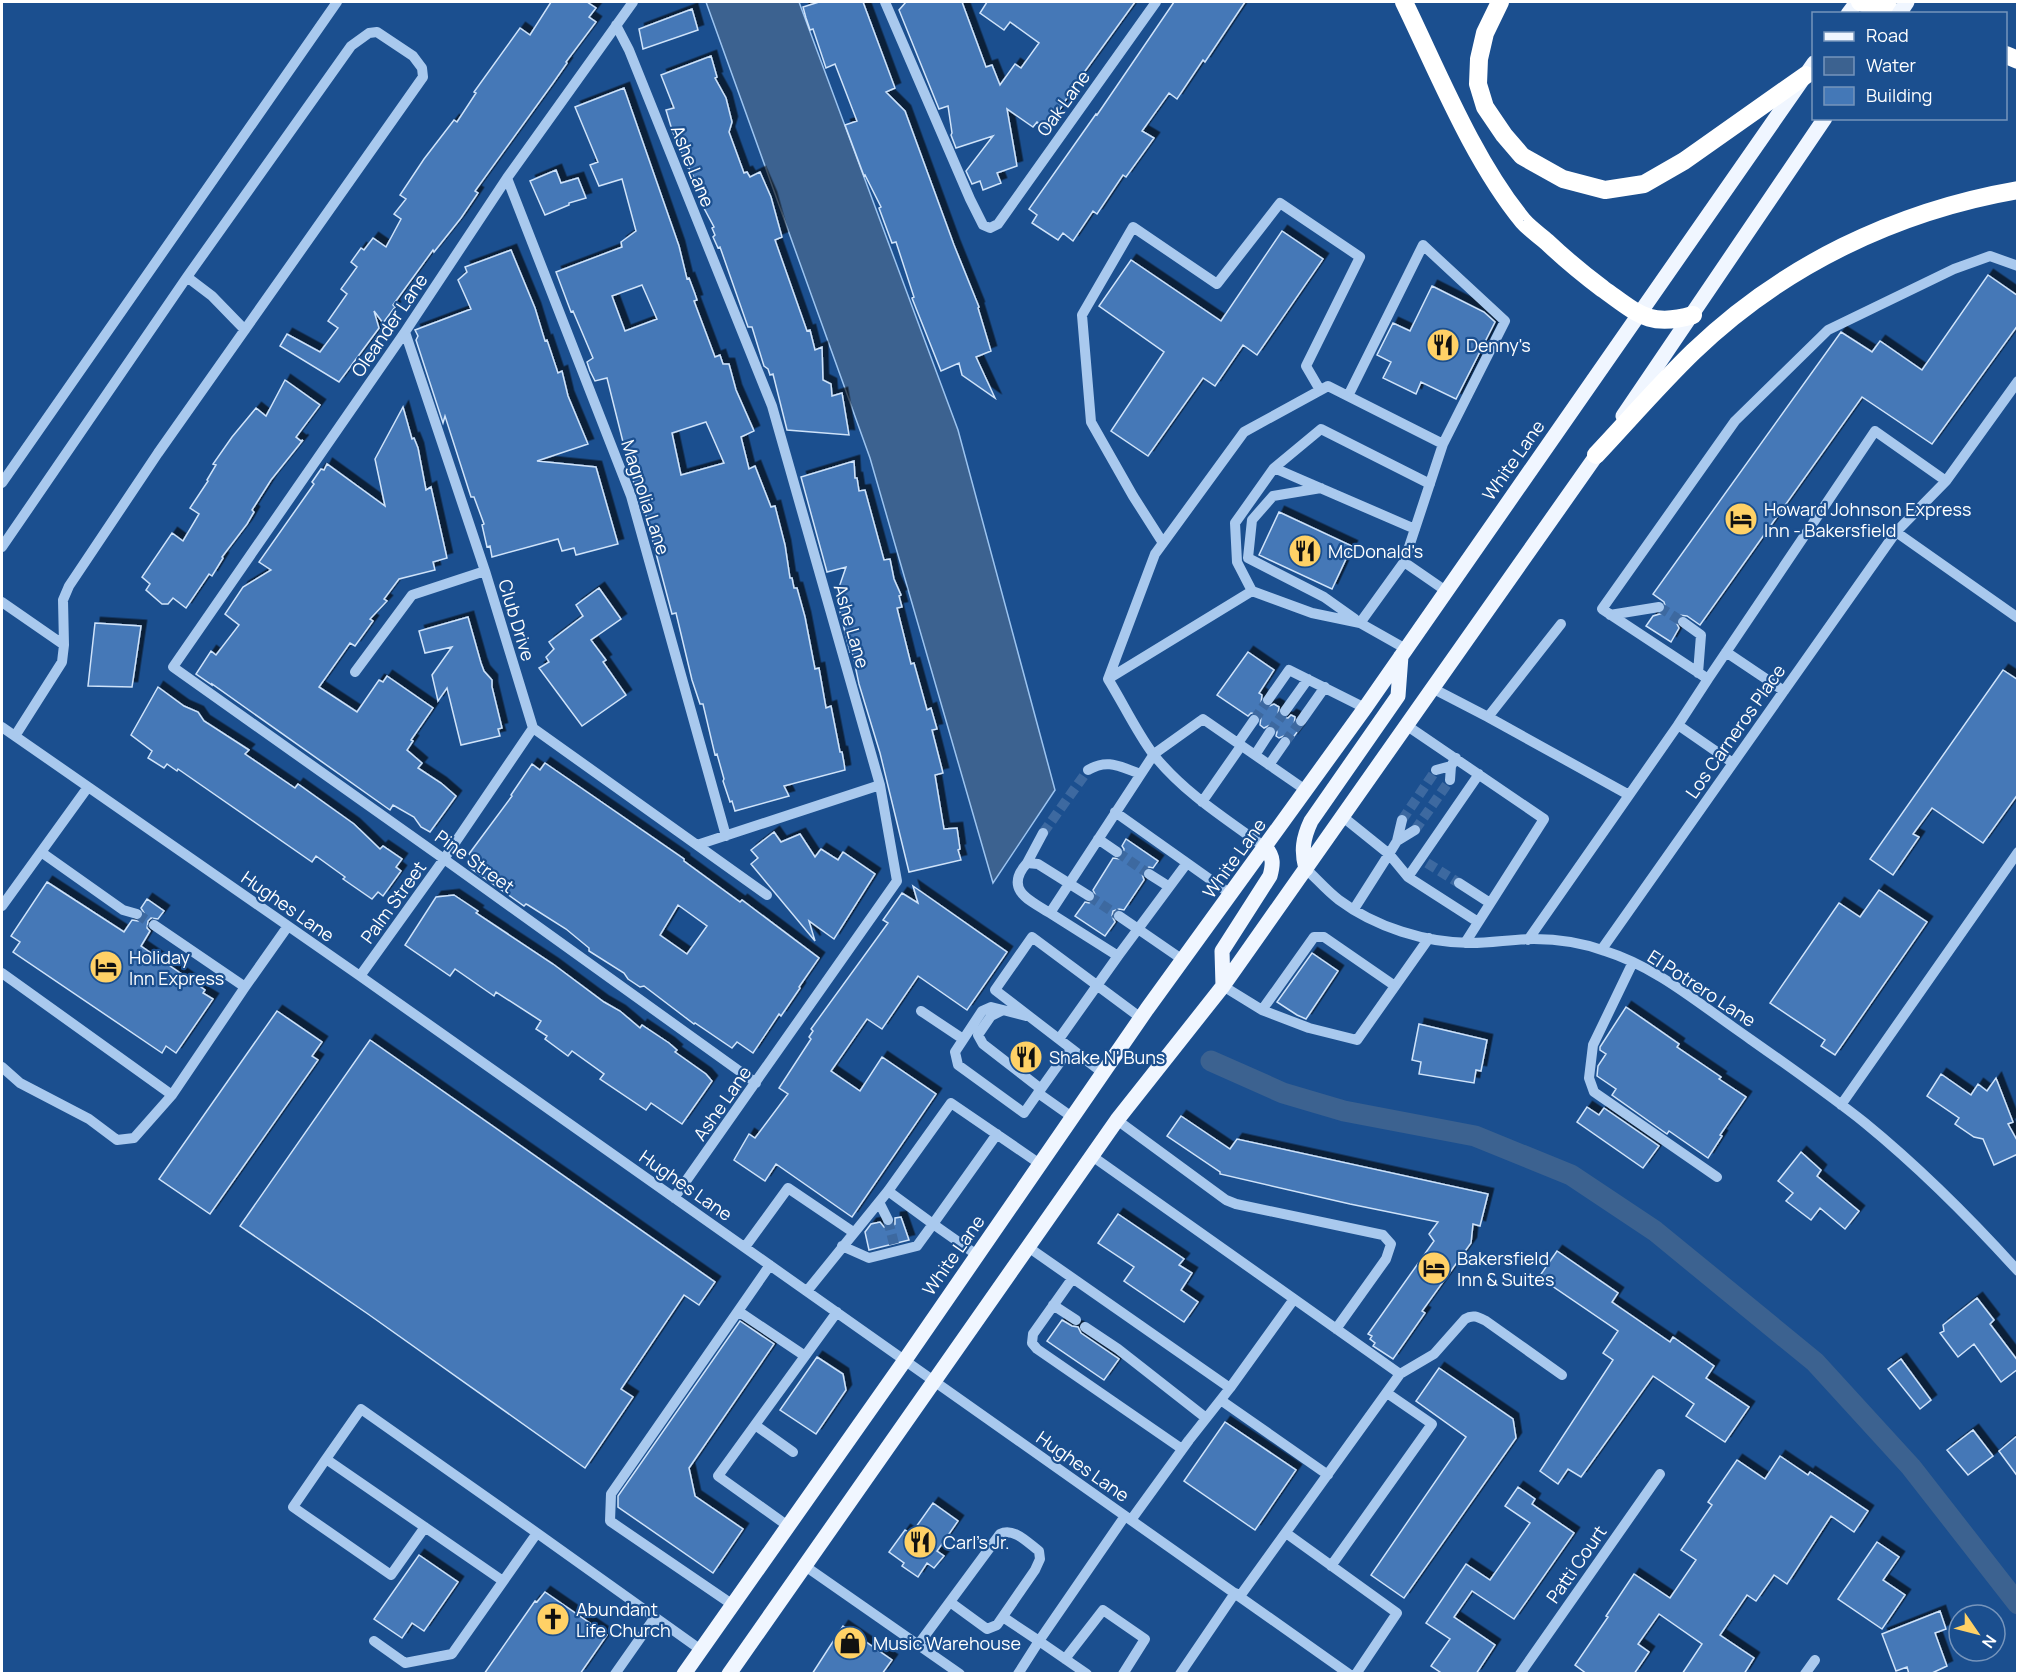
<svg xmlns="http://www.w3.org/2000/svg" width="2019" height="1675" font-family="Manrope,sans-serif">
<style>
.water{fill:#3c6290;stroke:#9cc4f0;stroke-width:1.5}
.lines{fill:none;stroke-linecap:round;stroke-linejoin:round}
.canal{stroke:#3c6290;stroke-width:21}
.building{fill:#4478b7;stroke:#cfe3fa;stroke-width:1.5;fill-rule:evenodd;filter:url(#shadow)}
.minor-tunnel{stroke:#3d69a0;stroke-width:10;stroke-dasharray:10 5;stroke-linecap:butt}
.minor{stroke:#a9c9ee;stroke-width:10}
.major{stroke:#f0f6ff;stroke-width:15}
.highway{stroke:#fff;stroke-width:18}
.major-bridge{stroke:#f0f6ff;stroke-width:15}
.labels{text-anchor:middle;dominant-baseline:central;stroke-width:4.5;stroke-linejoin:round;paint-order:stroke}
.street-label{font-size:18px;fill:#fff;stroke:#1b4f8f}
.poi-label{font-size:18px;fill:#fff;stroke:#1b4f8f;text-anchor:start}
</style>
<defs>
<filter id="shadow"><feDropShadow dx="5.5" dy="-5.5" stdDeviation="0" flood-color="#0009"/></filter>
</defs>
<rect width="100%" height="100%" fill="#1b4f8f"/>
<path class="water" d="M706,2H799L958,430L1055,790L993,883L870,458Z"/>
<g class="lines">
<path class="canal" d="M1211,1061L1283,1093L1344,1111L1475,1136L1571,1175L1655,1231L1815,1362L1911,1467L2018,1604"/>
</g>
<path class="building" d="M551,2H587L596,8L589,17L596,22L566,62L567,63L553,83L475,191L478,193L461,218L434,252L433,250L393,305L395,307L383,323L374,311L379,328L339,382L280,346L287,334L320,352L338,328L328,321L347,294L341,289L357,267L351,262L361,248L364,250L373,238L386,247L401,219L394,214L406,199L400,195L424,159L454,120L457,122L476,93L474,92L520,28L530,35Z
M819,2H863L895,88L886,92L905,111L954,245L979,307L978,308L991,351L976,357L995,398L962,375L959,363L941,371L912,298L914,297L896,242L892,243L879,208L881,207L865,175L864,176L845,125L857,121L835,64L826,68L813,29L810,30L806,18L803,7Z
M906,2H962L986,67L992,65L1000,85L1015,64L1021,68L1039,43L1010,22L1004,30L980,13L987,2H1135L1075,85L1048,129L1037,122L1033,127L1007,109L1017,166L997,173L1001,183L983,190L980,181L972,184L966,171L993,136L956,148L951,135L952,133L948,106L939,109L899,10Z
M1174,2H1245L1205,62L1203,60L1177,99L1169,93L1142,131L1154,138L1126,177L1123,175L1097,214L1093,211L1073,241L1063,233L1058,240L1032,223L1037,215L1029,209L1096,114L1097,115Z
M692,9L698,30L643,49L639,29Z
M711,56L717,77L715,78L726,98L732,122L729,132L744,173L747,172L750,177L760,172L771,197L782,237L775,240L807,331L810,330L815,350L822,347L823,380L831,384L832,396L842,393L849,435L787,430L773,374L770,375L768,369L764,366L752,327H748L720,247L718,248L713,237L715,235L712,228L714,227L698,197L702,193L689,168H688L672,130L666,110L674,108L661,75Z
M624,88L679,246L687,279L689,278L695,294L697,300L694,301L715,357L720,355L723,364H729L736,390L754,431L741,437L749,469L755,466L771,507L775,506L785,545L790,578H792L794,588H797L805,617L815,669L819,668L826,708L831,706L840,752H842L844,763L845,770L784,786L789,796L735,811L732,801L730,802L723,781L724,779L717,754L715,755L703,704H700L692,680L676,613L672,614L639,489L637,490L632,478L607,378L595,381L590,371L587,362L593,358L573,311L571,312L556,272L622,247L621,242L636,231L622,179L599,186L590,165L598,162L575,107ZM642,285L657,319L625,331L612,296ZM706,422L724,463L681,475L672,433Z
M556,170L561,183L578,178L586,198L569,203V205L545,215L530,181Z
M1282,231L1323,259L1257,355L1243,345L1215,386L1203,378L1148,456L1111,431L1164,352L1099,306L1131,260L1221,321Z
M511,250L535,308L545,341L547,340L558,373L562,371L568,396L588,444L537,461L596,467L618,544L576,555L574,548L562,551L558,539L492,557L490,546L487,547L482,525L484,524L474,497H471L445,416L443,423L416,340L418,336L415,330L471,309L458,280L467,272L465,267Z
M1988,275L2018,296V325L1932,444L1862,397L1700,625L1687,616L1679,615L1676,622L1679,628L1671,642L1646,626L1653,616L1663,613L1666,609L1664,602L1653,594L1841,332L1872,352L1880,341L1922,370Z
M1432,286L1484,312L1495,322L1456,399L1421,382L1416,394L1383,378L1391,362L1377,355L1393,323L1410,331Z
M285,380L320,405L296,437L301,441L303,440L271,480L252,510L254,512L247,524L222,557L223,558L212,576L209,574L186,608L173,598L168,604H162L146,590L150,584L142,577L172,533L183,541L199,514L190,508L208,481L207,480L216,465L213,464L232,437L256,408L266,416Z
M403,407L412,439L414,438L418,448L426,490L431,487L447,558L433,562L435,570L399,579L384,599L387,601L370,619L373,621L355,646L350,643L319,687L357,712L379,680L383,682L387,676L433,708L411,740L413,741L407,750L422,763L418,768L441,783L456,796L430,832L421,827L414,817L393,805L390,810L212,684V685L196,674L211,651L216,655L239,625L225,614L243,587L271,570L259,562L314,484L312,482L321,469L324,470L327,464L385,506L375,459Z
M854,461L855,478H857L859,491L865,490L884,560L890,559L894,579L901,595L899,596L902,607L897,608L911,664L914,663L927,710L931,708L937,729L932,730L943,773L935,775L944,829L957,828L960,849L958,850L961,860L909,872L880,753L859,684L852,651L850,652L836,596L846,567L827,572L801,477Z
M1279,512L1352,546L1332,589L1259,555Z
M599,588L621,619L591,640L606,660L603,662L626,695L582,726L539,668L549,662L546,657L554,649L549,642L583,616L576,605Z
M468,617L481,663L484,671L492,680V687L502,728L498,729L500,736L461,745L447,688L438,701L432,675L452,647L425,653L419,631Z
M95,623L141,626L132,687L88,686Z
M1248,652L1274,670L1259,693L1262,695L1261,703L1267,707L1274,704L1279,707L1278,714L1281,717L1288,718L1291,715L1295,717L1294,725L1300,728L1292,739L1286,735L1279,738L1276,736L1277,732L1275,726L1270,725L1264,728L1260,725L1261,717L1258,714L1251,713L1248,716L1217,695Z
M2003,670L2018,680V794L1983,843L1932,808L1913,834L1919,837L1893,875L1870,859Z
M158,687L184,706L198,712L204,721L249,750L245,754L295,788L298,784L354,824L380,849L383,846L402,859L396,867L401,871L383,896L378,892L372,899L343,879L345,877L316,856L312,862L178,769L177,771L167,764L164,768L148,758L152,751L131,735Z
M545,763L684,859V861L740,902L742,900L819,958L799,987L800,988L781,1016L779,1014L753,1053L737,1042L732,1048L695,1023L694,1024L644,986L640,987L628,979L624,973L589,951V948L566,929L528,905L526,904L524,906L469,867L475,859L469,854L512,796L511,795L532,764L540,770ZM678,905L707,926L687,954L660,935Z
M774,832L781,842L800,834L815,857L821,849L838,860L843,852L875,874L834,939L809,921L815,941L751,864L758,858L751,850Z
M1126,839L1158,861L1153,868L1149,867L1143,870L1142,874L1144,880L1124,910L1119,909L1113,911L1112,916L1115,922L1105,936L1075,916L1085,902L1089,903L1095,900L1096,896L1093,890L1113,858L1120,859L1123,856L1124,849L1122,846Z
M47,882L124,932L132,920L138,921L143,919L144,913L141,908L147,899L164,911L158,919L151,918L148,921L147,928L150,931L141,946L205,990L203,993L213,999L176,1053L166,1046L162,1053L13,952L20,942L11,936Z
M913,886L1007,952L967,1010L918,976L882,1029L867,1019L831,1071L860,1091L882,1057L936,1094L852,1217L776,1164L765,1181L734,1160L749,1134L755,1138L788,1094L779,1088L811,1039L809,1037L813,1031L811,1029L888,923L883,920L902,893L918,903Z
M1879,890L1927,922L1835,1055L1821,1046L1825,1040L1770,1003L1839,903L1860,917Z
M454,895L478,911L476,913L553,964L604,1002L620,1011L640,1028L642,1025L669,1043L677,1050L675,1052L706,1074L712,1081L682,1124L651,1103L646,1110L600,1079L604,1074L572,1051L568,1056L545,1039L547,1036L536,1029L541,1021L496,992L494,996L455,969L450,976L405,945L436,897Z
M1312,953L1338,971L1306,1019L1297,1015L1277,1002Z
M1626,1007L1679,1044L1677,1047L1721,1077L1719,1079L1746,1097L1720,1135L1722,1136L1708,1158L1669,1131L1667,1134L1612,1095L1616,1089L1597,1076L1598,1066L1606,1054L1600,1050V1047Z
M277,1011L322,1042L312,1056L318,1060L210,1214L159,1179Z
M1419,1024L1487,1040L1481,1071L1476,1070L1474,1083L1419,1074L1421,1062L1412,1060Z
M370,1040L715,1282L699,1305L684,1295L621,1389L633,1397L585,1468L368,1314L240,1226Z
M1941,1074L1971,1095L1978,1084L1987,1091L1996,1078L2013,1122L2008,1124L2018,1142V1154L1994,1165L1983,1139L1974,1137L1955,1124L1959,1118L1927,1096Z
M1587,1107L1599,1115L1604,1108L1659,1146L1643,1168L1577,1122Z
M1181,1116L1230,1149L1237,1139L1488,1194L1480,1226L1473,1224L1471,1243L1422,1311L1425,1313L1393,1359L1373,1346L1375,1343L1370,1339L1372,1336L1368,1334L1434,1241L1429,1234L1438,1222L1350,1204L1220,1174V1172L1167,1136Z
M1801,1152L1821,1170L1817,1176L1859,1211L1845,1229L1820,1208L1811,1220L1786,1201L1793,1193L1778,1181Z
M1118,1214L1184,1259L1179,1265L1192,1273L1181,1290L1198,1302L1184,1322L1124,1281L1134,1267L1098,1243Z
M901,1217L909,1240L869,1250L865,1232L871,1224L880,1222L884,1227H891L895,1224V1218Z
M1557,1251L1618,1293L1612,1302L1670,1342L1673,1337L1714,1366L1706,1378L1749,1407L1725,1442L1686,1416L1694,1404L1653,1376L1581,1477L1568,1469L1558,1484L1540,1471L1613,1360L1603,1353L1618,1331L1539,1277Z
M1977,1298L1994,1320L1990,1324L2018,1361V1369L2001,1382L1974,1344L1958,1357L1940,1333L1944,1331L1943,1325Z
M1062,1320L1072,1326L1078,1327L1081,1333L1119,1359L1104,1380L1047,1341Z
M740,1321L774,1344L689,1468L695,1496L743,1529L713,1573L618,1507V1496Z
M817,1357L843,1374L846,1390L816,1434L780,1410Z
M1901,1359L1931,1400L1920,1409L1888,1369Z
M1439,1368L1513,1419L1516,1438L1404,1598L1371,1575L1466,1437L1416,1401Z
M1225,1422L1296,1470L1255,1530L1184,1481Z
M1973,1430L1993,1456L1968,1475L1947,1450Z
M2018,1435V1477L1999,1451Z
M1780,1456L1808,1475L1810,1472L1868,1511L1854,1532L1831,1516L1787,1584L1774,1575L1756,1601L1747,1595L1720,1635L1754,1658L1744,1674H1682L1702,1644L1659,1614L1638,1644L1649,1652L1634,1674H1587L1575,1665L1608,1617L1606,1616L1634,1574L1670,1598L1696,1560L1681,1550L1712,1505L1708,1502L1737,1460L1765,1479Z
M1518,1487L1535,1499L1532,1504L1574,1533L1514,1619L1472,1591L1454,1617L1495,1645L1476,1674H1443L1431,1666L1450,1639L1426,1623L1466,1564L1490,1580L1530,1523L1505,1506Z
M933,1503L958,1521L937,1551L944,1556L934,1568L927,1563L918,1577L902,1566L904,1563L889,1552L905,1530L911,1534Z
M1877,1542L1899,1557L1883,1580L1905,1595L1882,1629L1838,1599Z
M419,1555L458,1582L424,1631L412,1623L402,1638L374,1619Z
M545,1592L607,1635L580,1674H484L535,1601L537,1602Z
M1940,1611L1946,1629L1935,1633L1947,1666L1930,1674H1909L1907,1667L1896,1671L1882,1634Z
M843,1626L892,1660L882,1674H812Z"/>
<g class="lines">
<path class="minor-tunnel" d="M1659,607L1683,622
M1254,720L1268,700
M1270,732L1285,711
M1285,742L1301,721
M1402,820L1436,770
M1415,830L1450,780
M1043,833L1088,770
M1117,852L1149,874
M1427,863L1459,883
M1089,896L1119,916
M137,914L154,925
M888,1220L894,1244"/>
<path class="minor" d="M633,2L507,178L405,332L173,667L444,859L756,1083
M885,2L970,199L983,225L990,228L998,224L1156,2
M616,25L629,50L772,406L880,785L897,881L674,1198
M507,178L631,496L726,836
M2018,266L1990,256L1954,269L1828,330L1735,421L1602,609L1708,679L1875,431L1946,481L2018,381
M187,277L212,296L245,330
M405,332L485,571L533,728L767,895
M1348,396L1423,245L1505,321L1443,444
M1274,468L1415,529
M2,483L337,2
M1321,488L1273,496L1252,520L1248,558L1324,597L1355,619
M1896,532L2018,618
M1163,543L1133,496L1091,422L1082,315L1133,227L1217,284L1280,203L1360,257L1306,366L1320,390
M2,547L187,277L351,46L369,33L377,32L413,56L422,68L423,77L158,453L69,586L63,600L64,645L62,662L15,736
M1404,562L1360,623L1406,649
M1252,591L1237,562L1235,523L1274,468L1321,429L1430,484
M2,602L64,645
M1610,615L1659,607
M1683,622L1701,635L1698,673
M1726,652L1784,691
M355,672L412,595L485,571
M1108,679L1155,554L1244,432L1328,386L1443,444L1404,562L1446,591
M1108,679L1252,591L1312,613L1360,623
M1108,679C1123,703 1136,731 1153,754C1184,793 1226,819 1266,848
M1708,679L1678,725L1733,763
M1432,688L1488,717L1561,624
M1268,700L1289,670L1365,708
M1285,711L1308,679
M1488,717L1629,795
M1301,721L1325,687
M1406,725L1544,819L1465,943
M2,727L360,976L1349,1674
M1238,743L1254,720
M1255,755L1270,732
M1269,765L1285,742
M1088,770C1108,758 1120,767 1141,774
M1436,770L1451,766
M1450,780L1451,766L1456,758
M1202,802L1241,746
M1115,812L1187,863
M1343,817L1389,854L1397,841L1415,830
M1098,839L1117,852
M1397,841L1402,820
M697,845L880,785
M41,852L123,910L137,914
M1027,863L1043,833
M1306,869C1317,879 1327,891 1339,900C1375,927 1426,943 1471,943C1492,943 1513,939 1534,939C1557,939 1583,943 1605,951C1653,966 1692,998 1733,1027C1777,1058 1822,1089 1865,1123C1920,1168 1970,1218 2018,1271
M1149,874L1168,886
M1408,877L1479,774
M1459,883L1490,903
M2,906L88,787
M1354,909L1389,854L1408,877L1478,922
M1050,913C1028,900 1004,889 1027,863L1038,864L1089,896
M1119,916L1138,929L1118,956L1050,913L1154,754L1203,719L1307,791
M154,925L245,987
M1528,940L1678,725
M1602,949L1896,532L1946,481
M1183,960L1138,929L1187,863L1232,895
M1633,962L1593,1045L1589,1078L1594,1092L1717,1177
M2,973L172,1095L245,987L288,926
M360,976L444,859L533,728
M1223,986L1262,1010L1309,1028L1357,1040L1429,938
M1003,1010L991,1007L982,1011L955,1052L958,1065L1024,1113L1038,1093L1072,1117
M1262,1010L1314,937H1324L1395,986
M921,1011L963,1039
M1026,1016L1003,1010L991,1016L978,1035L983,1044L1041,1089
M1059,1039L1118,956
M2,1067L20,1083L89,1119L117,1140L134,1138L172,1095
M1103,1073L995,990L1032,937L1141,1018
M1038,1093L1070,1048
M1841,1105L2018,852
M1117,1120L1226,1200L1236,1204L1383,1235L1391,1244L1386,1259L1336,1329
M1092,1156L1400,1374L1240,1596
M879,1202L888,1220
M842,1246L869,1258L917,1246L933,1224L888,1191
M745,1247L788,1188L853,1232
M1028,1247L1230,1388L1294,1299
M977,1255L933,1224L997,1134
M1072,1279L1033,1334L1032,1343L1037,1349L1182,1449
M807,1291L888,1191L951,1103L1040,1164
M1053,1305L1076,1320
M738,1311L805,1356
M1085,1327L1118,1349L1206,1418
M1400,1374L1434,1354L1465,1319C1473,1314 1478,1317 1486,1321L1562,1375
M1222,1401L1328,1475
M755,1425L793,1452
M326,1459L293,1507L391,1575L425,1527
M1131,1520L1189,1440L1230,1388
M788,1526L718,1476L837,1312
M1286,1533L1397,1613L1356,1674
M805,1566L960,1674
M1331,1566L1432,1424L1387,1393
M503,1581L326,1459L361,1409L537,1533
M733,1605L610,1521L611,1494L770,1265
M1003,1617L1039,1641L1018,1674
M374,1641L405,1663L452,1654L537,1533L701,1650
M918,1645L1000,1534C1014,1527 1028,1543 1039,1551L1040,1559L1035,1570L997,1625L987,1629L950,1602
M1065,1659L1103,1610L1145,1639L1123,1674
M615,1674L655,1617
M1087,1674L1039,1641L1125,1516
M1180,1674L1235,1593
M1520,1674L1660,1474
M1805,1674L1815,1660"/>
<path class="major" d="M1848,14L1857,2
M1623,416L1825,118
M1306,869C1301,851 1303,838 1311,821L1398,696L1401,656
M1223,986L1222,951L1270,876C1273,865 1274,857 1266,848
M684,1674L905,1360L1147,1009L1365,708L1814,63
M729,1674L1117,1120L1223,986L1603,446"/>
<path class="highway" d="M1404,2C1438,72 1473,160 1523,221C1530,229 1539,235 1547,242C1565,259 1583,274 1603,289C1637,313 1649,328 1693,315
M1500,2L1485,33L1479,59L1478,84L1485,107L1504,135L1522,156L1563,179L1605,190L1644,184L1684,161L1806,75
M1860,2L1901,14
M2006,55L2018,60
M1596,455C1628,421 1659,385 1693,352C1782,266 1896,211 2018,190"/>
<path class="major-bridge" d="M1899,14L1907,2"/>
</g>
<defs>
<g id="restaurant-disc" transform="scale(1.725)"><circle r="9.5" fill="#ffd166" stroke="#1b4f8f"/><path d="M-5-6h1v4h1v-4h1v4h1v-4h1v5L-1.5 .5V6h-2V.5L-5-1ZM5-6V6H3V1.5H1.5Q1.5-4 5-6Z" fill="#111"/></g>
<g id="hotel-disc" transform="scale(1.725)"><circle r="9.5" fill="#ffd166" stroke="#1b4f8f"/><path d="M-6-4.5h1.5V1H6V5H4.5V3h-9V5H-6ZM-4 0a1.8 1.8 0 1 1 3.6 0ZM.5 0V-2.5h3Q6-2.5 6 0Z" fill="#111"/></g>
<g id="church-disc" transform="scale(1.725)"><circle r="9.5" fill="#ffd166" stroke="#1b4f8f"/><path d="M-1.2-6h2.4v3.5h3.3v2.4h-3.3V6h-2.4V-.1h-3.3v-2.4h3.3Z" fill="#111"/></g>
<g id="shop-disc" transform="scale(1.725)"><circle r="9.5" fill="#ffd166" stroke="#1b4f8f"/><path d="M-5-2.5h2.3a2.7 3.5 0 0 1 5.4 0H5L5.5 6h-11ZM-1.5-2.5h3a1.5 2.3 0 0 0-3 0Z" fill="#111"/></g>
</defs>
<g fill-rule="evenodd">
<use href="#restaurant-disc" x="1443" y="345"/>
<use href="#hotel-disc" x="1741" y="519"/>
<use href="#restaurant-disc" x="1305" y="551"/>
<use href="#hotel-disc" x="106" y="967"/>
<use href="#restaurant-disc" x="1026" y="1057"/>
<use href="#hotel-disc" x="1434" y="1268"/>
<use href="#restaurant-disc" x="920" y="1542"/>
<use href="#church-disc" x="553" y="1619"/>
<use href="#shop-disc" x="850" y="1643"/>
</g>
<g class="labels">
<g class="street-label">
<text transform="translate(1063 103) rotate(-54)">Oak Lane</text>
<text transform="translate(693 166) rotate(68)">Ashe Lane</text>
<text transform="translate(389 325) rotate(-56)">Oleander Lane</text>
<text transform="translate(1513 460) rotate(-55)">White Lane</text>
<text transform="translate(646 497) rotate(72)">Magnolia Lane</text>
<text transform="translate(517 620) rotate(73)">Club Drive</text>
<text transform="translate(852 626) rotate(74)">Ashe Lane</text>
<text transform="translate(1735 731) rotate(-55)">Los Carneros Place</text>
<text transform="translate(1234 858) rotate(-54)">White Lane</text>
<text transform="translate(475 861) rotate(36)">Pine Street</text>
<text transform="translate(393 902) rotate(-54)">Palm Street</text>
<text transform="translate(288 906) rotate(35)">Hughes Lane</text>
<text transform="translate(1702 988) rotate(33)">El Potrero Lane</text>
<text transform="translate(722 1103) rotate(-55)">Ashe Lane</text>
<text transform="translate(686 1185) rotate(35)">Hughes Lane</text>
<text transform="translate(953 1255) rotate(-55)">White Lane</text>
<text transform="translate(1083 1466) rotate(35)">Hughes Lane</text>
<text transform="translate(1576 1564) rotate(-55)">Patti Court</text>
</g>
<g class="poi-label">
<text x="1466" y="345">Denny's</text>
<text x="1764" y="509">Howard Johnson Express<tspan x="1764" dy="21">Inn - Bakersfield</tspan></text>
<text x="1328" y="551">McDonald's</text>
<text x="129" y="957">Holiday<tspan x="129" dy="21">Inn Express</tspan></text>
<text x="1049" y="1057">Shake N' Buns</text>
<text x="1457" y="1258">Bakersfield<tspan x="1457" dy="21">Inn &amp; Suites</tspan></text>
<text x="943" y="1542">Carl's Jr.</text>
<text x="576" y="1609">Abundant<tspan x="576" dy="21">Life Church</tspan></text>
<text x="873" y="1643">Music Warehouse</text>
</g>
</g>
<rect width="2019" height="1675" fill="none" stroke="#ffffff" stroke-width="6"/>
<rect x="1812" y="12" width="195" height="108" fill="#1b4f8f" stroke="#7695bc" stroke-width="1.5"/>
<rect x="1824" y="32" width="30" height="9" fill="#f0f6ff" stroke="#7695bc" stroke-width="1.5"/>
<text x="1866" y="42" font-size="18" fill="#ffffff">Road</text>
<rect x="1824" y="57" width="30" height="18" fill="#3c6290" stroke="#7695bc" stroke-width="1.5"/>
<text x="1866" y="72" font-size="18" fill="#ffffff">Water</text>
<rect x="1824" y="87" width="30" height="18" fill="#4478b7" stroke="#7695bc" stroke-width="1.5"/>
<text x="1866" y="102" font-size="18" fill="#ffffff">Building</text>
<g transform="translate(1977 1633) rotate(125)"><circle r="28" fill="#1b4f8f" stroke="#7695bc" stroke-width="1.5"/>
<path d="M0-4.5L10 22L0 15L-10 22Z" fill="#ffd166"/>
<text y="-9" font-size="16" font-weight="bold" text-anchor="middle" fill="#ffffff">N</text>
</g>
</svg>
